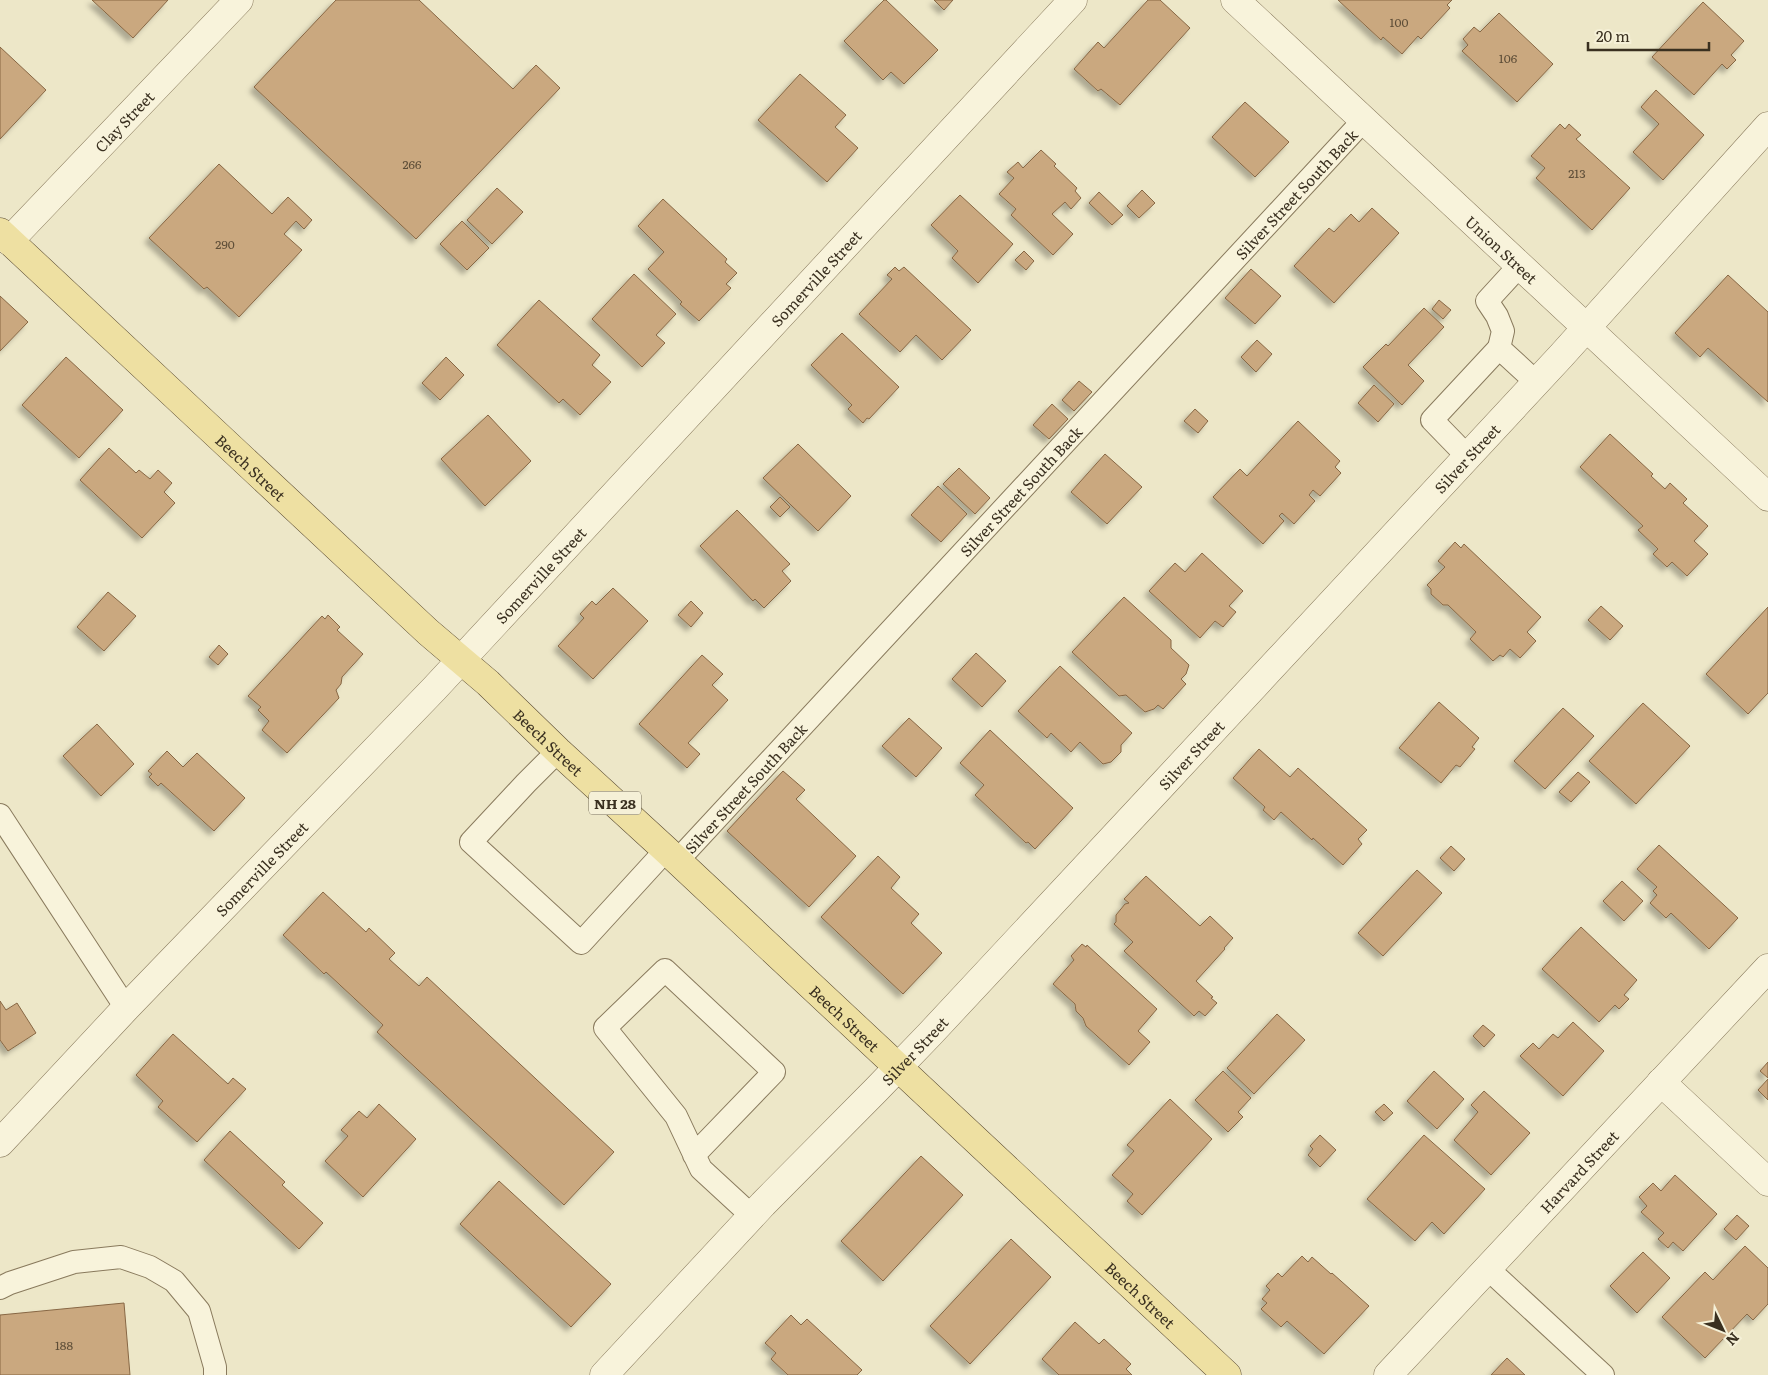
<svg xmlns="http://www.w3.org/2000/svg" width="1768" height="1375" font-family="Literata,serif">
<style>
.building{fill:#caa87f;stroke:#876744;filter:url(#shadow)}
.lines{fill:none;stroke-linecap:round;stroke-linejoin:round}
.service-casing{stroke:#897a5d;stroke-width:24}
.minor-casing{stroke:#897a5d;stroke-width:29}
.primary-casing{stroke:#574831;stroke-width:29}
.service{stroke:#f8f3db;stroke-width:22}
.minor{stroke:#f8f3db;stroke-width:28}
.primary{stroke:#eee0a2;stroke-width:28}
.labels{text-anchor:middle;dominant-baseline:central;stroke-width:4;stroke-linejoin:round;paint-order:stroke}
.number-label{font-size:12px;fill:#5e4e38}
.shield{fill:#f5f0d7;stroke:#726a57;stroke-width:1}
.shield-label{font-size:14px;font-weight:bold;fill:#3a3020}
.street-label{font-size:15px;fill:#3a3020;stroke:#f5f0d7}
</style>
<defs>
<filter id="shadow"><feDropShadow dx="-4.5" dy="4.5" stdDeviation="2.5" flood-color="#0004"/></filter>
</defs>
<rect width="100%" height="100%" fill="#ede7c8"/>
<path class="building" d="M92,0H168L133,38Z
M336,0H419L513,89L536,65L560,88L416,239L254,87Z
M884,0H886L938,50L904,84L891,72L883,80L844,41Z
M934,0H953L944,10Z
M1148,0H1160L1190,28L1120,105L1101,89L1098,91L1074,69L1098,42L1104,48Z
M1338,0H1452L1447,5L1450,8L1421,39L1418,36L1402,54L1383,37L1381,40Z
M1703,2L1744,41L1731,55L1736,60L1727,69L1722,64L1694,95L1652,57Z
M1499,13L1553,64L1517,102L1462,51L1468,45L1463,39L1474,27L1480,32Z
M0,47L46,90L0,139Z
M800,74L846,115L835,127L858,148L827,182L758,120Z
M1656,90L1704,135L1663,180L1633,152L1659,124L1641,107Z
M1245,102L1289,142L1255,177L1212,137Z
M1560,124L1565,129L1569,124L1581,135L1576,139L1630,188L1592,230L1536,178L1545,168L1531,156Z
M1041,150L1056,164L1054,166L1077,188L1075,191L1081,198L1071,209L1065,202L1052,214L1073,234L1053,255L1011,215L1016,209L999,194L1014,178L1007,172L1018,162L1023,168Z
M219,164L272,214L288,197L312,220L304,229L296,221L284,234L302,250L239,317L207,287L204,289L149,238Z
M497,188L523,212L492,244L467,220Z
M1142,190L1155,203L1139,218L1127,206Z
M1099,192L1123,215L1112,225L1089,203Z
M960,195L1013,244L978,283L952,258L958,251L931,225Z
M663,199L727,259L725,262L737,273L726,284L731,288L699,321L680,304L682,302L648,269L664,252L638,226Z
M1372,208L1399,233L1334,303L1294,266L1329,228L1334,232L1351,214L1359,222Z
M462,221L489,248L467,270L440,244Z
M1024,251L1034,261L1026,270L1015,260Z
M895,267L899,271L904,267L971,330L942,360L916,335L900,352L859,314L892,279L887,275Z
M1251,269L1281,296L1255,324L1225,298Z
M634,274L676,314L656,335L665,343L642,367L592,319Z
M1728,275L1768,312V402L1708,348L1700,357L1675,333Z
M0,296L28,322L0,351Z
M539,300L600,355L592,365L611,382L580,415L563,399L559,403L497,345Z
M1439,300L1451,310L1443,319L1432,309Z
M1424,308L1444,327L1408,365L1424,381L1402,405L1363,367L1386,344L1388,346Z
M842,333L899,387L869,419L867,418L863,423L848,409L852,405L811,365Z
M1257,340L1272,354L1256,372L1241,357Z
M66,357L123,410L79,458L22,405Z
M446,357L464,375L440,400L422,383Z
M1079,381L1092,392L1074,411L1062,400Z
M1374,385L1394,404L1378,422L1358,403Z
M1052,404L1068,419L1049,439L1033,425Z
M1195,409L1208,421L1198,433L1184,421Z
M488,415L531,461L485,506L441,459Z
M1298,421L1340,461L1335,467L1341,473L1320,496L1313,490L1309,495L1315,501L1294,524L1282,513L1279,516L1284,521L1263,544L1213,497L1240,469L1247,476Z
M1610,434L1653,474L1651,476L1665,489L1670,483L1687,499L1683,503L1708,526L1694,541L1708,554L1687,576L1672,562L1667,567L1653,554L1658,549L1638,530L1643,526L1580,467Z
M798,444L851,496L818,531L763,478Z
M109,448L136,473L139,470L150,479L158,470L172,483L164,492L175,503L142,538L80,480Z
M1105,454L1142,487L1107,524L1071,492Z
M959,468L990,498L975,514L943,484Z
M938,486L967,514L941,542L911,515Z
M780,497L790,507L780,517L770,507Z
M737,510L790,564L782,571L791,581L764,608L755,599L753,601L700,546Z
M1455,542L1461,548L1464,544L1541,617L1527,632L1536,641L1520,658L1510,649L1503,657L1500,655L1493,661L1470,639L1476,632L1448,605H1443L1431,594V589L1427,585L1445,567L1438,561Z
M1202,553L1243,591L1229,606L1236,612L1223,627L1215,621L1200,638L1149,591L1175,563L1185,572Z
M613,588L648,621L593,679L558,646L584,618L580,614L592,601L596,605Z
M108,592L136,616L104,651L77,627Z
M1124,597L1171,640V648L1189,665L1186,674L1181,679L1186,684L1163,709L1158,705L1154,709L1145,712L1126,695L1119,696L1072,652Z
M691,601L703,613L691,627L678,615Z
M1601,606L1623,626L1610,640L1588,620Z
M1768,607V693L1748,714L1706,674Z
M328,615L340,627L337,630L363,654L342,677L341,684L336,690L339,698L287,753L262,730L269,721L258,710L261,707L248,696L322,616L325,619Z
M219,645L228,654L218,665L209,657Z
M976,653L1006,681L982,707L952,679Z
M702,655L723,674L712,685L728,700L688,743L700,754L687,768L639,724Z
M1060,666L1132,733L1121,745V752L1111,762L1103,764L1080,742L1071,752L1051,733L1047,738L1018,711Z
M1439,702L1479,738L1472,747L1475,749L1460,767L1456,765L1441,783L1399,748Z
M1643,703L1690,746L1636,804L1589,761Z
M1563,708L1594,736L1545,789L1514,761Z
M909,718L942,748L916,777L882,746Z
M97,724L134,764L101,796L63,756Z
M990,730L1073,808L1035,849L1028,842L1026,843L975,795L984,785L960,763Z
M1259,749L1290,777L1298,768L1367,830L1358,839L1362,844L1343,865L1313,838L1312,840L1281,812L1274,820L1263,810L1265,807L1233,778Z
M167,751L183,767L197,753L245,798L214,831L161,783L158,786L149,777L152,774L148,771Z
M783,771L805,790L796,799L856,856L809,907L727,831Z
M1578,772L1590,782L1571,802L1559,792Z
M1659,845L1738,918L1709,949L1671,913L1666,918L1650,903L1657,895L1653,891L1657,887L1637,869Z
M1451,846L1465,859L1454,871L1440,858Z
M878,856L900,877L891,888L919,914L911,923L942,953L903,994L821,917Z
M1417,870L1442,893L1383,956L1358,933Z
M1146,876L1200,926L1210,916L1233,938L1224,948L1225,949L1196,981L1213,997L1211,998L1217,1003L1205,1016L1199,1011L1194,1016L1124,951L1133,942L1114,924L1116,922V915L1125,904L1129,903L1124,899Z
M1622,881L1643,901L1624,921L1603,901Z
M323,892L366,932L369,928L395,953L389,959L419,986L427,977L614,1152L564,1205L377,1032L383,1025L326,972L324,974L283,935Z
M1581,927L1637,980L1624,995L1629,999L1619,1009L1615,1005L1599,1022L1542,969Z
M1082,944L1086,947L1087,945L1157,1009L1138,1031L1150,1042L1129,1065L1086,1026L1083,1018L1076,1011L1075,1004L1053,984L1074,960L1071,956Z
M0,1001L6,1010L17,1003L36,1033L8,1051L0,1040Z
M1277,1014L1305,1040L1254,1094L1227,1068Z
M1573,1022L1604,1051L1563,1096L1520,1056L1533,1043L1539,1049L1553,1034L1558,1038Z
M1483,1025L1495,1035L1484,1047L1473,1036Z
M173,1034L228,1084L233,1078L246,1089L197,1142L158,1107L163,1101L136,1075Z
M1768,1062V1078L1760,1071Z
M1223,1071L1251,1098L1238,1112L1243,1117L1228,1132L1195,1100Z
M1434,1071L1464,1099L1437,1129L1407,1101Z
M1768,1079V1100L1758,1090Z
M1484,1091L1530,1133L1491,1175L1454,1140L1478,1112L1471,1105Z
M1170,1099L1212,1139L1142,1215L1127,1201L1133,1194L1112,1175L1134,1151L1127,1145Z
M379,1104L416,1139L363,1197L325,1161L348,1136L341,1130L359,1111L367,1118Z
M1384,1104L1393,1113L1384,1121L1375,1112Z
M230,1131L285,1182L282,1185L323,1223L299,1249L204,1160Z
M1320,1135L1336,1150L1320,1167L1308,1155L1313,1149L1310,1146Z
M1424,1135L1485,1189L1444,1234L1432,1222L1415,1241L1367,1199Z
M921,1156L963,1195L883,1281L841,1241Z
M1675,1175L1717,1214L1683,1251L1673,1242L1668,1248L1658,1239L1664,1233L1641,1212L1647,1206L1639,1197L1653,1183L1661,1191Z
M499,1181L611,1284L571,1327L460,1224Z
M1737,1215L1749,1226L1736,1240L1724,1229Z
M1011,1239L1051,1277L970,1364L930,1326Z
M1745,1246L1768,1268V1304L1753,1320L1747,1314L1705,1358L1662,1317L1705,1272L1713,1280Z
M1643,1252L1670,1278L1637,1313L1610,1286Z
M1302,1256L1308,1262L1312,1257L1331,1274L1332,1273L1369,1306L1324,1354L1287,1321L1281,1327L1261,1309L1267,1303L1262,1299L1270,1290L1266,1286L1278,1273L1282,1277Z
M124,1303L130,1375H0V1315Z
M791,1315L801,1325L807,1319L862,1370L857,1375H788L771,1359L776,1353L765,1343Z
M1075,1322L1099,1344L1104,1339L1131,1364L1126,1369L1132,1375H1059L1042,1359Z
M1507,1358L1525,1375H1491Z"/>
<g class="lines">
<g class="service-casing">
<g id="service">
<path d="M1499,348L1503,331L1497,316L1487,301L1519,266"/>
<path d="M1467,456L1432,420L1499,348L1536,382"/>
<path d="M558,751L526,783L471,842L581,943L666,850"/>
<path d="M0,815L126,1008"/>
<path id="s1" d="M677,861L1363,121"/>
<path d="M694,1155L774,1072L665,970L605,1028L676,1116L701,1169L752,1216"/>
<path d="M1487,1268L1603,1375"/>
<path d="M0,1288L10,1283L74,1262L121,1257L150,1267L174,1281L199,1311L215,1367V1375"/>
</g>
</g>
<g class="minor-casing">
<g id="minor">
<path id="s2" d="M1235,0L1768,497"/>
<path id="s3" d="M9,241L239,0"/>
<path d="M1661,1082L1768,1182"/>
<path id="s4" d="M0,1143L126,1008L434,689L1073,0"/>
<path id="s5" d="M604,1375L763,1204L876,1090L930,1034L1165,782L1561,356L1768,126"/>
<path id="s6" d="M1388,1375L1768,968"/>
</g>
</g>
<g class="primary-casing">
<g id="primary">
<path id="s7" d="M0,232L428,632L488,683L558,751L666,850L1227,1375"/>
</g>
</g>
<use href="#service" class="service"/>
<use href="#minor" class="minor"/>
<use href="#primary" class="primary"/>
</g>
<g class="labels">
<g class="number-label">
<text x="1399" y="22">100</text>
<text x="1508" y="58">106</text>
<text x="412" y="164">266</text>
<text x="1577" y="173">213</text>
<text x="225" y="244">290</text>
<text x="64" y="1345">188</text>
</g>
<rect class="shield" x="589" y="791.5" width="52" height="23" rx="4"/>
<g class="shield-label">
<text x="615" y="803">NH 28</text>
</g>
<g class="street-label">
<text stroke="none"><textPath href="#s3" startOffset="166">Clay Street</textPath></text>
<text stroke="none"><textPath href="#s1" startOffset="910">Silver Street South Back</textPath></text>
<text stroke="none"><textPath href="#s2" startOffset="365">Union Street</textPath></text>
<text stroke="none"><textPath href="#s4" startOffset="1189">Somerville Street</textPath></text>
<text stroke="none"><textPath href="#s5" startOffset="1259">Silver Street</textPath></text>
<text stroke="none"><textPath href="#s7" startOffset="344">Beech Street</textPath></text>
<text stroke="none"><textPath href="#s1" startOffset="505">Silver Street South Back</textPath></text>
<text stroke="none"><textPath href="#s4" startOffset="784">Somerville Street</textPath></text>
<text stroke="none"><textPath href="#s7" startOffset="749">Beech Street</textPath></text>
<text stroke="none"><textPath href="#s5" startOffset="854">Silver Street</textPath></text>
<text stroke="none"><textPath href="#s1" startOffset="100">Silver Street South Back</textPath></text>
<text stroke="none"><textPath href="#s4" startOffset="379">Somerville Street</textPath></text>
<text stroke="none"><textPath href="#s7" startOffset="1154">Beech Street</textPath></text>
<text stroke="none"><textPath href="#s5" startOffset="449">Silver Street</textPath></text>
<text stroke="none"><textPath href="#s6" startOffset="279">Harvard Street</textPath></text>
<text stroke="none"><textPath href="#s7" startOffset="1559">Beech Street</textPath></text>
</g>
</g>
<g transform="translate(1723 1330) rotate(133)" stroke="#f5f0d7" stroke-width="4" paint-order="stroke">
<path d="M0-4L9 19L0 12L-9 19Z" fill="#3a3020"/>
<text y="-8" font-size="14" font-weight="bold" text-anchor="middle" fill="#3a3020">N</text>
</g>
<path d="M1588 42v8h121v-8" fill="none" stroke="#3a3020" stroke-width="2.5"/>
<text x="1596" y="42" font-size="15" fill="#3a3020" stroke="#f5f0d7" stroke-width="4" paint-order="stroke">20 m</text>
</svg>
